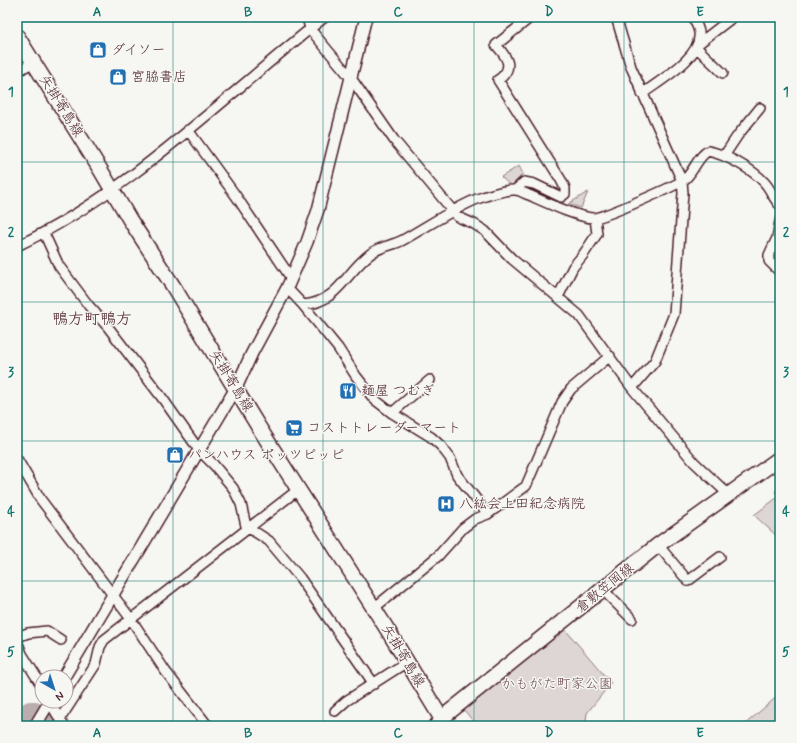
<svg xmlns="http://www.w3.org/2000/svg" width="797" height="743" font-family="Mynerve,'Klee One',sans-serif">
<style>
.green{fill:#ddd6d5;stroke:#947a80}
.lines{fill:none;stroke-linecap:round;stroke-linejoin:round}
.river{stroke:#bbadae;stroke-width:18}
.minor-casing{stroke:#4a1f2b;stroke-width:12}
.tertiary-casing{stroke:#4a1f2b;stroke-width:14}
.primary-casing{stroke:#4a1f2b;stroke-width:17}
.minor{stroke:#f6f6f2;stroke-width:9}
.tertiary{stroke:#f6f6f2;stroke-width:11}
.primary{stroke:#f6f6f2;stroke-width:14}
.grid{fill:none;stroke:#0f766e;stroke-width:1;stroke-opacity:0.55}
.labels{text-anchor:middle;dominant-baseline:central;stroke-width:3;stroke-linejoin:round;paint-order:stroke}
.poi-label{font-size:14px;fill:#4a1f2b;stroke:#f6f6f2;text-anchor:start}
.street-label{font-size:14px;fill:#4a1f2b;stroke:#f6f6f2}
.park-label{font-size:14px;fill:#6f4d56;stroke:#f6f6f2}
.quarter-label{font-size:16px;fill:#4a1f2b;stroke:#f6f6f2}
.neatline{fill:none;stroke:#0f766e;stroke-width:1.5}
.grid-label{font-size:13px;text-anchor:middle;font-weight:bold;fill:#0f766e}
</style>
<rect width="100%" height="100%" fill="#f6f6f2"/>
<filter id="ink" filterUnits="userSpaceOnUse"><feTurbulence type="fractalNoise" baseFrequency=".025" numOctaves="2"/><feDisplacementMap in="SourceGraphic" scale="8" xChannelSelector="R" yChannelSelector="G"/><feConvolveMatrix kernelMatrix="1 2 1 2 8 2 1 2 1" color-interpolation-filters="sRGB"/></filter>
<g filter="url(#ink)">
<path class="green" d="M519,166L523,174L511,186L501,177Z
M588,192L581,208L568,204Z
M780,488V539L754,515L778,497L775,491Z
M563,627L611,683L587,713L586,721L589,726H477L464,710L469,705Z
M780,694V726H743Z"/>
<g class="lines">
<path class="river" d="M17,711L20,715L30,710H35L48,726"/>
<g class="minor-casing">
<path id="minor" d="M307,17L310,29L351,78L394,140L458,217L474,224L485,231L512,259L579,315L632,388L694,462L729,495
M616,17L631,67L682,181L683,193L674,314L655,361L632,388
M698,44L733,17
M696,47L723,73
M17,72L33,62
M642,94C659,81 703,57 699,32C698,27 695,21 693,17
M188,130L236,196L291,278
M724,156L738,135L760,108
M515,190L524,182L534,184L561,197L565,194V188L561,180L498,80C515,68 507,57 496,45L531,17
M780,221L777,238L769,255V261L780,272
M44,233L59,266L89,306L108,327L163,399L199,450L214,465L233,488L241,504L246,526L269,541L300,578L374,684
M17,246C133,191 225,95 325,17
M287,288L303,305C340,302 345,271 373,252C382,246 394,245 403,240C428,226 451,210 477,199C485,196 507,189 515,190C520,190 525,194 529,195C545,202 579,218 594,218C603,218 678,185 685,179C695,170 697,157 708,151C725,154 752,169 764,182C771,189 773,199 780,205
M558,297L573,267L583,255L597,234L595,218
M303,305L338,348L356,376L374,399L392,413L431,437L441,446L450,458L457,475L488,514
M392,413L430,380
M17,459L41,500L131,619L166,672L208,726
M658,545L688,581L720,557
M603,590L632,619
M374,608L438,556L463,528L475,519L488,514L526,486L562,402L571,389L610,356
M17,637L28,633L47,631L61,640
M17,641L22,654L42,686
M49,701L64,726
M335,711L346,701L407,662
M60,719L96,664L100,647L104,640L299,489"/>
</g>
<g class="tertiary-casing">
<path id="tertiary" d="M64,677L236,388L252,353L287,288L307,242L318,210L366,17
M35,726L50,701"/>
</g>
<g class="primary-casing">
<path id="primary" d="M17,36L100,169L130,220L173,286L258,426L387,629L446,726
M436,726L443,720L448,713L658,545L780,458"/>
</g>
<use href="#minor" class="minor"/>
<use href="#tertiary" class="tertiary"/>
<use href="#primary" class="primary"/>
</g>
</g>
<path class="grid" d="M173,17V726M323,17V726M474,17V726M624,17V726M17,162H780M17,302H780M17,441H780M17,581H780"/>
<defs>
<g id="shop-square" transform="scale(0.9)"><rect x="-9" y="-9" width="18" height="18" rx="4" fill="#1f6fb2" stroke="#f6f6f2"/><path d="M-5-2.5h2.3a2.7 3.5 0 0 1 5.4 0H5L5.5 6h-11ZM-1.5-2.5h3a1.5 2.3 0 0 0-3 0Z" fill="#fff"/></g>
<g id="restaurant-square" transform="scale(0.9)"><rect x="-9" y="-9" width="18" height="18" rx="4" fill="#1f6fb2" stroke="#f6f6f2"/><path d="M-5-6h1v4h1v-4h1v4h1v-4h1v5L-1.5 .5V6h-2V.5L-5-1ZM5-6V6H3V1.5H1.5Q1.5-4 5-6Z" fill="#fff"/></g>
<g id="supermarket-square" transform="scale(0.9)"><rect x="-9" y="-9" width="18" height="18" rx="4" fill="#1f6fb2" stroke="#f6f6f2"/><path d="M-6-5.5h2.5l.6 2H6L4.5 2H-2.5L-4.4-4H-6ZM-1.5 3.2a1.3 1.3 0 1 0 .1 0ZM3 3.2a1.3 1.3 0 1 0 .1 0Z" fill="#fff"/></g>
<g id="hospital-square" transform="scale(0.9)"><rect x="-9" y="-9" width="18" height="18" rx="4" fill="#1f6fb2" stroke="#f6f6f2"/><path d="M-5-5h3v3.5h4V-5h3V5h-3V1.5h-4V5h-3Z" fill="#fff"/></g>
</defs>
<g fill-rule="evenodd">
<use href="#shop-square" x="98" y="50"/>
<use href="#shop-square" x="118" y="77"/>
<use href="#restaurant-square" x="348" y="391"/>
<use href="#supermarket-square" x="294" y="428"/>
<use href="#shop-square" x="175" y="455"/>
<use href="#hospital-square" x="446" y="504"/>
</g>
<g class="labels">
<g class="poi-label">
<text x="111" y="50">ダイソー</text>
<text x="131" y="77">宮脇書店</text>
<text x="361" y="391">麺屋 つむぎ</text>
<text x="307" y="428">コストトレーダーマート</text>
<text x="188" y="455">パンハウス ポッツピッピ</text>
<text x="459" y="504">八紘会上田紀念病院</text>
</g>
<g class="street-label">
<text transform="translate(61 106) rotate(58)">矢掛寄島線</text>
<text transform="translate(231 381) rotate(58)">矢掛寄島線</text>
<text transform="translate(605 588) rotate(-39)">倉敷笠岡線</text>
<text transform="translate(403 656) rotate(59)">矢掛寄島線</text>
</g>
<g class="park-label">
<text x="557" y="684">かもがた町家公園</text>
</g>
<g class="quarter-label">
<text x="92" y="319">鴨方町鴨方</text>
</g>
</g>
<rect width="797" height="743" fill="none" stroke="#f6f6f2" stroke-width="44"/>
<g transform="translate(54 689) rotate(141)"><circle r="19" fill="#f6f6f2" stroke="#b1a0a2"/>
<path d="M0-3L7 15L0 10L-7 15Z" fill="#1f6fb2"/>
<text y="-6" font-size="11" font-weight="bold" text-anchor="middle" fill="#4a1f2b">N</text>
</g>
<rect x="22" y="22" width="753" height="699" class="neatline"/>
<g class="grid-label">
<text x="97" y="16">A</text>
<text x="248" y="16">B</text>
<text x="398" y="16">C</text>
<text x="549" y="16">D</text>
<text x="700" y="16">E</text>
<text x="11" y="96">1</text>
<text x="786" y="96">1</text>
<text x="11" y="236">2</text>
<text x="786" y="236">2</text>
<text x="11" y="376">3</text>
<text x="786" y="376">3</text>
<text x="11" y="516">4</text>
<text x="786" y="516">4</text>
<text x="11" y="656">5</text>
<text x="786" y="656">5</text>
<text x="97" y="737">A</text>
<text x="248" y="737">B</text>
<text x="398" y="737">C</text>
<text x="549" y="737">D</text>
<text x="700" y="737">E</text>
</g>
</svg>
